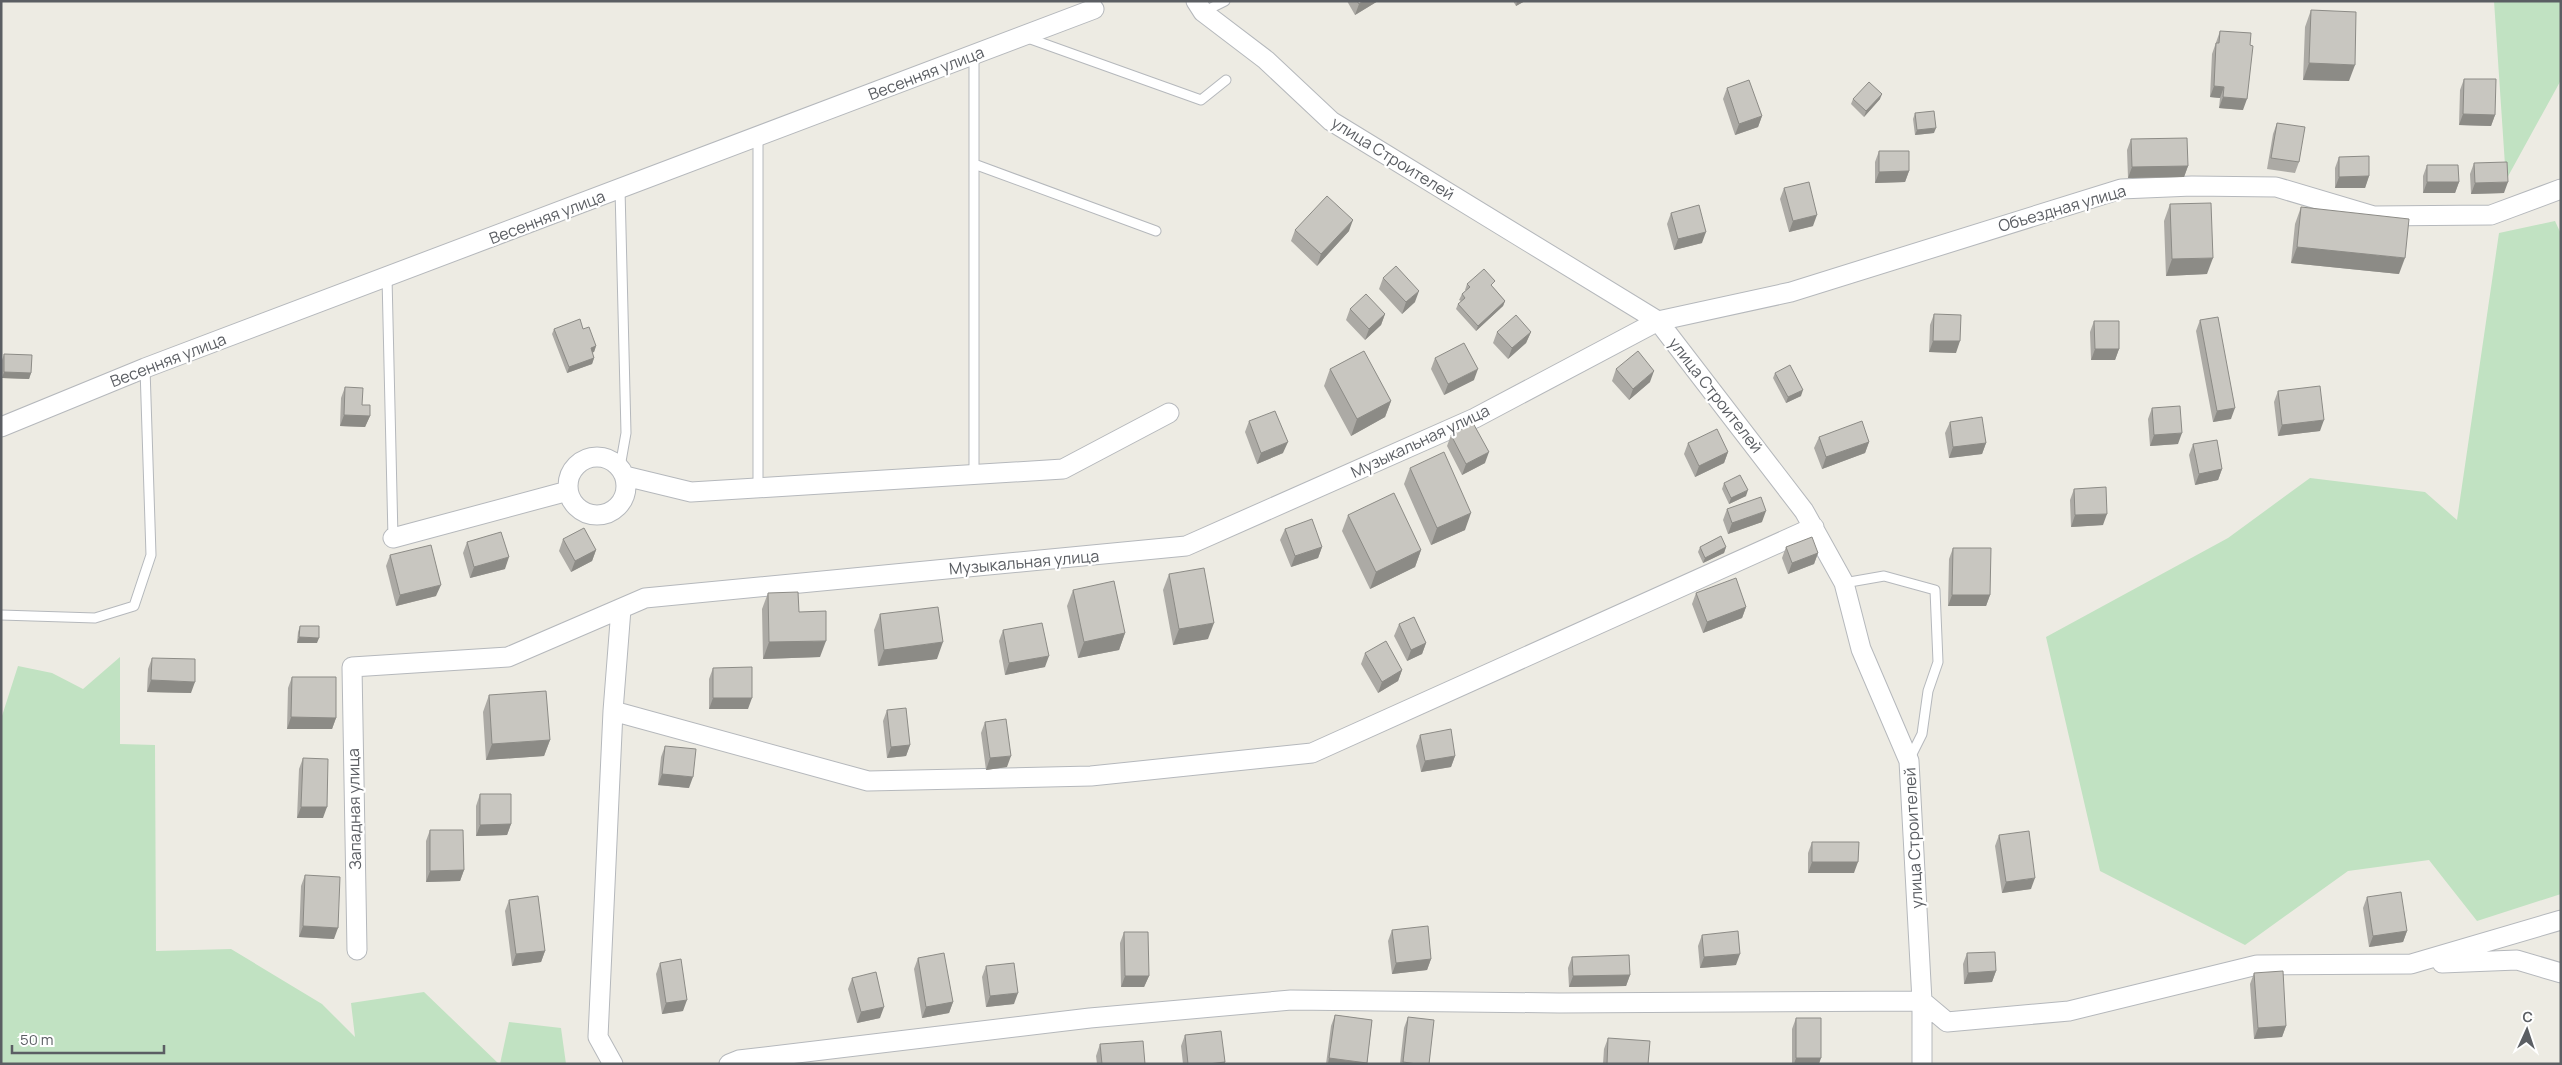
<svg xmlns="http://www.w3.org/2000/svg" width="2562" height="1065" font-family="Manrope,sans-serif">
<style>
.green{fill:#c1e2c2}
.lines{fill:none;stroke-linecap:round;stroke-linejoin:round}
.service-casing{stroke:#b5b8bc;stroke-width:11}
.minor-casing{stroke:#b5b8bc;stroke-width:21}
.service{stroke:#fff;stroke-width:9}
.minor{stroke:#fff;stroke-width:19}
.wall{fill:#acaaa5}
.shaded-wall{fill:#8c8b86}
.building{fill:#c8c6c0;stroke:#8c8b86}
.labels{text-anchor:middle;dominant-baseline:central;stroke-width:4.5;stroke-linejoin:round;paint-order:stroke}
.street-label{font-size:16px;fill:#5b5e63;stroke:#fff}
</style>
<rect width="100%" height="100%" fill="#edebe3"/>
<path class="green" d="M2494,1H2561V80L2506,180Z
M2555,221L2561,234V894L2477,921L2429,860L2348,871L2245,945L2100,871L2046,637L2228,538L2310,478L2425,492L2457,520L2499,233Z
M120,657V744L155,745L156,951L231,949L322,1004L355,1037L351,1003L424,992L499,1064H1V719L18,666L52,673L83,689Z
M509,1022L561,1028L566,1064H500Z"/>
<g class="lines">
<g class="service-casing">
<path id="service" d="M1203,12L1225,1
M1025,37L1201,100L1226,80
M974,55V476
M974,164L1156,231
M620,189L626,433L620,467
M387,277L393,538
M758,487V137
M1844,583L1884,576L1935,590L1938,662L1928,691L1922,734L1910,758
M1,615L95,618L134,606L151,555L145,368"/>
</g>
<g class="minor-casing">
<path id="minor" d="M1196,1L1203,12L1266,60L1331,121L1658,321L1804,511L1844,583L1861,649L1909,761L1922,1001V1064
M1,427L145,368L1094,9
M568 486a29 29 0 1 1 58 0a29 29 0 1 1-58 0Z
M625,476L691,492L1063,469L1169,413
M393,538L568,491
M613,711L868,781L1091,776L1312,753L1814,527
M357,950L352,667L508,657L645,598L1186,546L1475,418L1658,321L1791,292L2121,189L2192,186L2276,187L2374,216L2491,215L2561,189
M2442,963L2517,960L2561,973
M613,1064L598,1037L613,711L621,609
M729,1064L739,1060L1090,1018L1291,1000L1559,1003L1922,1001L1947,1022L2069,1011L2257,965L2411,964L2561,920"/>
</g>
<use href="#service" class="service"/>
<use href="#minor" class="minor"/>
</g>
<path class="wall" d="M1347,1H1378L1355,15Z
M1513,1H1525L1516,6Z
M2311,10L2349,81L2303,80L2305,27Z
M2220,31L2243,110L2219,108L2220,98L2210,97L2212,54Z
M2464,79L2495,115L2491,126L2459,125L2460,90Z
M1727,88L1762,116L1758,127L1735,135L1723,99Z
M1853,99H1880L1864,117L1851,104Z
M1915,113L1934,133L1915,135L1913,119Z
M2277,123L2299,162L2295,173L2267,169L2273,134Z
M2131,139L2188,166L2184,177L2128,178L2127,150Z
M1879,151L1909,171L1905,182L1875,183V162Z
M2339,157L2369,176L2365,188H2335V168Z
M2474,163L2504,193L2471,194L2470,174Z
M2427,165L2459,182L2455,193H2423V176Z
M1784,188L1813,226L1789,232L1780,199Z
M2170,204L2207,274L2166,276L2164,221Z
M2301,207L2399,274L2291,263L2295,224Z
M1671,213L1702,243L1674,250L1667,224Z
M1295,230L1349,231L1317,266L1291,241Z
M1383,278L1415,302L1402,314L1379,289Z
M1467,284L1493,287L1505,301L1503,306L1476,331L1456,309L1458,304L1461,301L1459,300L1462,294L1466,290H1465Z
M1350,309L1385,314L1381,325L1365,340L1346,320Z
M1934,314L1956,353L1929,352L1930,325Z
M2200,320L2231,419L2213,422L2196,331Z
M2094,321L2119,349L2115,360H2091L2090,332Z
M554,329H583L596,346L594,352H592L594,358L592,364L567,373L552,334Z
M1497,332H1531L1526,343L1508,359L1493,343Z
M4,354L31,373L29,379L2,378V360Z
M1435,358L1474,380L1444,395L1431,369Z
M1330,369L1391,401L1385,417L1351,436L1324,386Z
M1616,369L1650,382L1629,400L1612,381Z
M1775,373L1801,396L1786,403L1773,378Z
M345,387L370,416L365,427L340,426L341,398Z
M2278,391L2320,431L2278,436L2274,402Z
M2152,408L2178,444L2150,446L2148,419Z
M1249,421L1283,453L1257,464L1245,432Z
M1950,422L1986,443L1982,454L1949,458L1945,433Z
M1451,435L1485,463L1462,475L1447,446Z
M1819,437L1869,442L1865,453L1822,469L1814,448Z
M1688,443L1728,452L1724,463L1695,477L1684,454Z
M2193,444L2222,469L2218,480L2195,485L2189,455Z
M1410,468L1465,530L1431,545L1404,484Z
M1724,483L1746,496L1729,504L1722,489Z
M2074,489L2103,525L2071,527L2070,500Z
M1727,509L1762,522L1728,534L1723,520Z
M1348,515L1421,550L1415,567L1370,589L1342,531Z
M1285,529L1322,547L1318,558L1291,567L1280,540Z
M563,539L596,550L592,561L571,572L559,551Z
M467,542L505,569L470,578L463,553Z
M1700,547H1726L1724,553L1703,563L1698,552Z
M1786,547L1818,553L1814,564L1788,574L1782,558Z
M1953,548L1990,595L1986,606H1948L1949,559Z
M390,555L436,596L396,606L386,566Z
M1169,574L1208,639L1173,645L1163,590Z
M1073,590L1125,633L1119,650L1078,658L1067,606Z
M768,593L799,612L820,657L763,659L762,609Z
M1696,593L1746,607L1742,618L1703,633L1692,604Z
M880,614L937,659L878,666L874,630Z
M1399,624L1426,643L1422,654L1407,661L1394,636Z
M300,626L317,643H297L298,632Z
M1003,630L1045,667L1005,675L999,641Z
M1365,653L1402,670L1398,681L1378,693L1361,664Z
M152,658L191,693L147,692L148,669Z
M713,668L748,709H709V679Z
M292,677L336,718L332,729H287L288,688Z
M489,695L550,740L544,756L486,760L483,712Z
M887,710L910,745L906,756L887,758L883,721Z
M985,722L1007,767L986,770L981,733Z
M1420,735L1455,756L1451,767L1421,772L1416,746Z
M665,746L689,788L658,785L661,757Z
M303,758L323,818H297L299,769Z
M480,794L511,824L507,835L476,836V806Z
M430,830L464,870L460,881L426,882V841Z
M1999,835L2031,889L2002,893L1995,846Z
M1812,842L1854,873H1808V853Z
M305,875L334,939L299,937L301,886Z
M2367,897L2407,931L2403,942L2369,947L2363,908Z
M509,900L545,951L541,962L512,966L505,911Z
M1392,930L1431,959L1427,970L1392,974L1388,941Z
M1124,932L1149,976L1144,987H1121L1120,943Z
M1702,935L1736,965L1700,968L1698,946Z
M1967,953L1996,971L1992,982L1964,984L1963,964Z
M1572,957L1630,975L1626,986L1569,987L1568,968Z
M918,958L953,1002L949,1013L922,1018L914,969Z
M660,963L683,1011L662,1014L656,974Z
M986,966L1014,1004L986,1007L982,977Z
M2254,973L2286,1026L2282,1037L2254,1039L2250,984Z
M852,978L880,1018L857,1023L848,989Z
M1335,1015L1372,1020L1367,1064H1326L1331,1026Z
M1408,1017L1429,1064H1400L1404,1028Z
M1796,1018L1819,1064H1792V1029Z
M1185,1035L1225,1062L1224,1064H1183L1181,1046Z
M1608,1038L1648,1064H1603L1604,1049Z
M1100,1044L1145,1064H1097L1096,1056Z"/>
<path class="shaded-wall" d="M1363,1H1378L1355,15L1359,4Z
M1517,1H1525L1516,6Z
M2309,63L2355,65L2349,81L2303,80Z
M2214,86L2224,87L2220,98L2210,97Z
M1882,94L1880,99L1864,117L1866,111Z
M2223,97L2247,99L2243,110L2219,108Z
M2463,114L2495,115L2491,126L2459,125Z
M1762,116L1758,127L1735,135L1739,124Z
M1936,128L1934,133L1915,135L1917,130Z
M2188,166L2184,177L2128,178L2132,167Z
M1909,171L1905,182L1875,183L1879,172Z
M2369,176L2365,188H2335L2339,177Z
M2427,182H2459L2455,193H2423Z
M2508,182L2504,193L2471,194L2475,183Z
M1817,215L1813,226L1789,232L1793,221Z
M1353,220L1349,231L1317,266L1321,254Z
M1706,232L1702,243L1674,250L1678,239Z
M2297,247L2405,258L2399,274L2291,263Z
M2213,258L2207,274L2166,276L2172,259Z
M1419,291L1415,302L1402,314L1406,302Z
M1505,301L1503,306L1476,331L1478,326Z
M1385,314L1381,325L1365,340L1369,329Z
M1531,332L1526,343L1508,359L1512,348Z
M1933,341H1960L1956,353L1929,352Z
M596,346L594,352L589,354L591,348Z
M2095,349H2119L2115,360H2091Z
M594,358L592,364L567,373L569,367Z
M1478,369L1474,380L1444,395L1448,384Z
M1654,371L1650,382L1629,400L1633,389Z
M4,372L31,373L29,379L2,378Z
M1803,390L1801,396L1786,403L1788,397Z
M1391,401L1385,417L1351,436L1357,419Z
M2235,408L2231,419L2213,422L2217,411Z
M344,415L370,416L365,427L340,426Z
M2324,420L2320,431L2278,436L2282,425Z
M2182,433L2178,444L2150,446L2154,435Z
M1288,442L1283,453L1257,464L1261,453Z
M1869,442L1865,453L1822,469L1826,457Z
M1986,443L1982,454L1949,458L1953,447Z
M1489,452L1485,463L1462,475L1466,464Z
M1728,452L1724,463L1695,477L1699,466Z
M2222,469L2218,480L2195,485L2199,474Z
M1748,490L1746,496L1729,504L1731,498Z
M1766,511L1762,522L1728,534L1732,523Z
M1471,513L1465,530L1431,545L1437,528Z
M2107,514L2103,525L2071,527L2075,515Z
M1322,547L1318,558L1291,567L1295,556Z
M1726,547L1724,553L1703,563L1705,558Z
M596,550L592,561L571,572L575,561Z
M1421,550L1415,567L1370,589L1376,572Z
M1818,553L1814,564L1788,574L1792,563Z
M509,557L505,569L470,578L474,567Z
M441,585L436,596L396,606L400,595Z
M1952,595H1990L1986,606H1948Z
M1746,607L1742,618L1703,633L1707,622Z
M1214,623L1208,639L1173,645L1179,629Z
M1125,633L1119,650L1078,658L1084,642Z
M299,637L319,638L317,643H297Z
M826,641L820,657L763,659L769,642Z
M943,642L937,659L878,666L884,650Z
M1426,643L1422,654L1407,661L1411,650Z
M1049,656L1045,667L1005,675L1009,663Z
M1402,670L1398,681L1378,693L1382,682Z
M151,680L195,682L191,693L147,692Z
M713,698H752L748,709H709Z
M291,717L336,718L332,729H287Z
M550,740L544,756L486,760L492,744Z
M910,745L906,756L887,758L891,747Z
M1011,756L1007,767L986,770L990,758Z
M1455,756L1451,767L1421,772L1425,761Z
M662,774L693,777L689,788L658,785Z
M301,807H327L323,818H297Z
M511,824L507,835L476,836L480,825Z
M1812,862H1858L1854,873H1808Z
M464,870L460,881L426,882L430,871Z
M2035,878L2031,889L2002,893L2006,882Z
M303,926L338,928L334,939L299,937Z
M2407,931L2403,942L2369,947L2373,936Z
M545,951L541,962L512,966L516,954Z
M1740,954L1736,965L1700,968L1704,957Z
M1431,959L1427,970L1392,974L1396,963Z
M1996,971L1992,982L1964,984L1968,973Z
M1630,975L1626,986L1569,987L1573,976Z
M1125,976H1149L1144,987H1121Z
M1018,993L1014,1004L986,1007L990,996Z
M687,1000L683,1011L662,1014L666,1003Z
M953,1002L949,1013L922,1018L926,1007Z
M884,1007L880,1018L857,1023L861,1012Z
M2286,1026L2282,1037L2254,1039L2258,1028Z
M1329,1058L1367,1063L1328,1064Z
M1796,1058H1821L1819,1064H1794Z
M1225,1062L1224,1064H1208Z"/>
<path class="building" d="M1357,1H1363L1359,4Z
M2311,10L2356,12L2355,65L2309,63Z
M2220,31L2251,33L2250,45L2253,46L2247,99L2223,97L2224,87L2214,86L2216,43H2219Z
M2464,79H2496L2495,115L2463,114Z
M1749,80L1762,116L1739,124L1727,88Z
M1869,82L1882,94L1866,111L1853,99Z
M1934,111L1936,128L1917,130L1915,113Z
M2277,123L2305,127L2299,162L2271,158Z
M2187,138L2188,166L2132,167L2131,139Z
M1879,151H1909V171L1879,172Z
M2369,156V176L2339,177V157Z
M2507,162L2508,182L2475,183L2474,163Z
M2427,165H2458L2459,182H2427Z
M1809,182L1817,215L1793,221L1784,188Z
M1327,196L1353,220L1321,254L1295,230Z
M2211,203L2213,258L2172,259L2170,204Z
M1699,205L1706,232L1678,239L1671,213Z
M2301,207L2409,219L2405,258L2297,247Z
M1396,266L1419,291L1406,302L1383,278Z
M1484,269L1495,281L1491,285L1505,301L1478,326L1458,304L1465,298L1462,294L1470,287L1467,284Z
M1366,294L1385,314L1369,329L1350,309Z
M1934,314L1961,315L1960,341H1933Z
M1516,315L1531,332L1512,348L1497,332Z
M2218,317L2235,408L2217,411L2200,320Z
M580,319L583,329L589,327L596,346L591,348L594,358L569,367L554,329Z
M2094,321H2119V349H2095Z
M1464,343L1478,369L1448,384L1435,358Z
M1364,351L1391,401L1357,419L1330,369Z
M1638,351L1654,371L1633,389L1616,369Z
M4,354L32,355L31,373L4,372Z
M1790,365L1803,390L1788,397L1775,373Z
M2320,386L2324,420L2282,425L2278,391Z
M345,387L363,388L362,405H370V416L344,415Z
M2180,406L2182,433L2154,435L2152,408Z
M1275,411L1288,442L1261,453L1249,421Z
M1982,417L1986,443L1953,447L1950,422Z
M1862,421L1869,442L1826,457L1819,437Z
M1473,423L1489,452L1466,464L1451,435Z
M1717,429L1728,452L1699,466L1688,443Z
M2217,440L2222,469L2199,474L2193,444Z
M1444,452L1471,513L1437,528L1410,468Z
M1740,475L1748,490L1731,498L1724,483Z
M2106,487L2107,514L2075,515L2074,489Z
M1394,493L1421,550L1376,572L1348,515Z
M1761,497L1766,511L1732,523L1727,509Z
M1312,519L1322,547L1295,556L1285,529Z
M584,528L596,550L575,561L563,539Z
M501,532L509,557L474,567L467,542Z
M1721,536L1726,547L1705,558L1700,547Z
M1812,537L1818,553L1792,563L1786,547Z
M431,545L441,585L400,595L390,555Z
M1953,548H1991L1990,595H1952Z
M1204,568L1214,623L1179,629L1169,574Z
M1736,578L1746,607L1707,622L1696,593Z
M1114,581L1125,633L1084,642L1073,590Z
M798,592L799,612L826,611V641L769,642L768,593Z
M938,607L943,642L884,650L880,614Z
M1414,617L1426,643L1411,650L1399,624Z
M1042,623L1049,656L1009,663L1003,630Z
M300,626H319V638L299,637Z
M1386,641L1402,670L1382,682L1365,653Z
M152,658L195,659V682L151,680Z
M752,667V698H713V668Z
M292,677H336V718L291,717Z
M546,691L550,740L492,744L489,695Z
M906,708L910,745L891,747L887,710Z
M1006,719L1011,756L990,758L985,722Z
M1451,729L1455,756L1425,761L1420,735Z
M665,746L696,749L693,777L662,774Z
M303,758L328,759L327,807H301Z
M480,794H511V824L480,825Z
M430,830H463L464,870L430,871Z
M2029,831L2035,878L2006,882L1999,835Z
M1812,842H1859L1858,862H1812Z
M305,875L340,877L338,928L303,926Z
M2401,892L2407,931L2373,936L2367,897Z
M538,896L545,951L516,954L509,900Z
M1428,926L1431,959L1396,963L1392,930Z
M1738,931L1740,954L1704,957L1702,935Z
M1124,932H1148L1149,976H1125Z
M1995,952L1996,971L1968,973L1967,953Z
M944,953L953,1002L926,1007L918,958Z
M1629,955L1630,975L1573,976L1572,957Z
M681,959L687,1000L666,1003L660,963Z
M1014,963L1018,993L990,996L986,966Z
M2283,971L2286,1026L2258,1028L2254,973Z
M876,972L884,1007L861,1012L852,978Z
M1335,1015L1372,1020L1367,1063L1329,1058Z
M1408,1017L1434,1020L1429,1064H1417L1403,1062Z
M1796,1018H1821V1058H1796Z
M1221,1031L1225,1062L1208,1064H1188L1185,1035Z
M1608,1038L1650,1041L1648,1064H1607Z
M1143,1041L1145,1064H1102L1100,1044Z"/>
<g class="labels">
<g class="street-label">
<text transform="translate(926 73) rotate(-21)">Весенняя улица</text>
<text transform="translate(1393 158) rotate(32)">улица Строителей</text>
<text transform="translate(2062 208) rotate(-16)">Объездная улица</text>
<text transform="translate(547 217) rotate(-21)">Весенняя улица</text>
<text transform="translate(168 360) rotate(-21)">Весенняя улица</text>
<text transform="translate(1716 395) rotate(52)">улица Строителей</text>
<text transform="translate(1420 441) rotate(-25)">Музыкальная улица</text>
<text transform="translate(1024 562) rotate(-5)">Музыкальная улица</text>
<text transform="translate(354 809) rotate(-91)">Западная улица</text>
<text transform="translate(1913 838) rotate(-93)">улица Строителей</text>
</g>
</g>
<rect width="2562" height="1065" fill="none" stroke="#5b5e63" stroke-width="5"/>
<g transform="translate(2527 1030) rotate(3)" stroke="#ffffff" stroke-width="4" paint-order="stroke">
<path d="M0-4L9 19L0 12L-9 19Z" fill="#5b5e63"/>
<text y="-8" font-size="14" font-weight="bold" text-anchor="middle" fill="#5b5e63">С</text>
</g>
<path d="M12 1045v8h152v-8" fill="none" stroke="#5b5e63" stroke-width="2.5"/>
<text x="20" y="1045" font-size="15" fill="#5b5e63" stroke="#ffffff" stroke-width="4" paint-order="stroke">50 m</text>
</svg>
